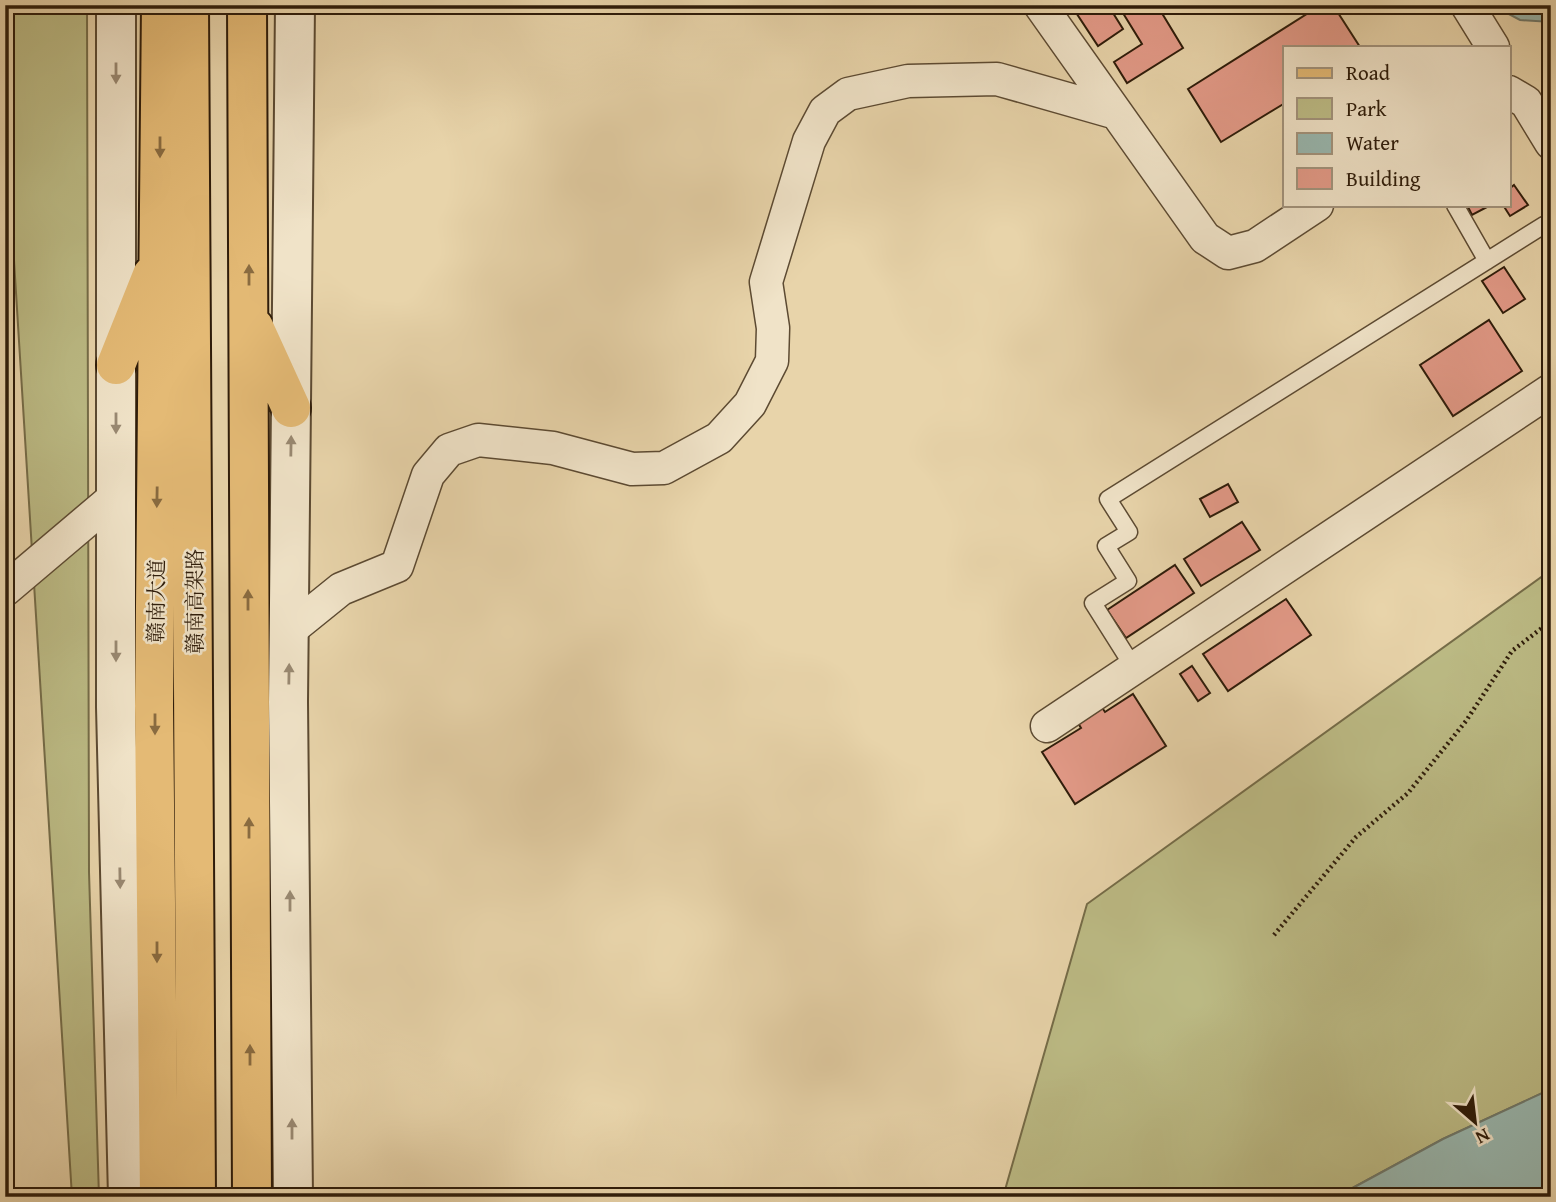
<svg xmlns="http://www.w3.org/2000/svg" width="1556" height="1202" font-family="'Gentium Book Plus','Noto Serif SC',serif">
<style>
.green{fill:#bcbb85;stroke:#756c48;stroke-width:2}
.water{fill:#98b7af;stroke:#6e796d;stroke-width:2}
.building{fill:#e39a88;stroke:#2e1c0a;stroke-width:2}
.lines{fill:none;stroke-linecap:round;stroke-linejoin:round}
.service-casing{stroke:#5c4a32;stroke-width:19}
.minor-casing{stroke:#5c4a32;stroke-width:35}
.tertiary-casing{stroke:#5c4a32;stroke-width:42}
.primary-casing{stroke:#2e1c0a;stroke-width:42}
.trunk-casing{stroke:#2e1c0a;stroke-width:42}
.path{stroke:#2e1c0a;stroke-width:4.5;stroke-dasharray:2 3.5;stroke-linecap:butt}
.service{stroke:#f0e3c8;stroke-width:16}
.minor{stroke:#f0e3c8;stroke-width:32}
.tertiary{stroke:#f0e3c8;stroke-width:38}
.primary{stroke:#e4ba75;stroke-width:38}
.trunk{stroke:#e4ba75;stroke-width:38}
.oneway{fill:#998972}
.oneway2{fill:#896b40}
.labels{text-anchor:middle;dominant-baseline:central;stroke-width:5;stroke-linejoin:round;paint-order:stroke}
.street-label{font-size:21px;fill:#2e1c0a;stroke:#f0e3c8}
</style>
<rect width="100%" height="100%" fill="#e8d4aa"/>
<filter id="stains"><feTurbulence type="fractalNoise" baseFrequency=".00286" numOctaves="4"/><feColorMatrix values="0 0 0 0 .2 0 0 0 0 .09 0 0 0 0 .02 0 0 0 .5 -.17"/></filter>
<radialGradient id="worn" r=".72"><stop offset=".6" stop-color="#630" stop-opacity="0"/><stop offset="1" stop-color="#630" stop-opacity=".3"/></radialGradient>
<path class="green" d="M5,5H87L89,872L99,1197H72L5,115Z
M1551,570V1089L1443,1139L1336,1197H1003L1087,904Z"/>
<path class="water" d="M1492,5H1551V22L1520,20Z
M1551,1089V1197H1336L1443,1139Z"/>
<path class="building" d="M1071,5H1108L1123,29L1098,46Z
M1118,5H1157L1183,48L1127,83L1114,62L1142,44Z
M1321,5H1333L1360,47H1285V103L1221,142L1188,89Z
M1514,185L1528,205L1510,216L1503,205H1509V189Z
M1467,205H1486L1487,207L1472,215Z
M1504,267L1525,299L1503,313L1482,281Z
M1489,320L1522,371L1453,416L1420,365Z
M1228,484L1238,502L1210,517L1200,499Z
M1242,522L1260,550L1201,586L1184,559Z
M1175,565L1194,593L1126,638L1107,610Z
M1286,599L1311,635L1228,691L1203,654Z
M1192,666L1210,693L1198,701L1180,674Z
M1133,694L1166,746L1075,804L1042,752L1081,728L1075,718L1099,703L1105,712Z"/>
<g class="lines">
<g class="service-casing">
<path id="service" d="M1455,205L1487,261
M1134,668L1093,603L1128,581L1106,546L1129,532L1108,499L1544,225"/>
</g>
<g class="minor-casing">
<path id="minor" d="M1040,5L1205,238L1228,253L1255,246L1317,205
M1467,5L1493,47
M1509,92L1526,102L1551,143
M5,590L116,496
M289,631L341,589L397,566L428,475L449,450L478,440L553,448L632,469L664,468L719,438L750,404L772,361L773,328L766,282L809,141L825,111L848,94L908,81L997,79L1113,112
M1047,726L1551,390"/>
</g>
<g class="tertiary-casing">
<path id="tertiary" d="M116,5V707L128,1197
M293,1197L288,702L295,5"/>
</g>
<g class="primary-casing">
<path id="primary" d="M247,5L252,1197
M254,327L291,408
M116,365L152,275
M159,1197L154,706L161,5"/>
</g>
<g class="trunk-casing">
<path id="trunk" d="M189,5L196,1197"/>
</g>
<path class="path" d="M1274,935L1356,837L1408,793L1466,721L1512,651L1551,621"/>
<use href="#service" class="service"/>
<use href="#minor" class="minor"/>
<use href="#tertiary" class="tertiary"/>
<use href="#primary" class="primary"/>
<use href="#trunk" class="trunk"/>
</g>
<defs><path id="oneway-solid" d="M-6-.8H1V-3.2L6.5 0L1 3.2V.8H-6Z" transform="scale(1.75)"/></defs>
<g class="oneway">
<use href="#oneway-solid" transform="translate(116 73) rotate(90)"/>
<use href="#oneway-solid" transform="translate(116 423) rotate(90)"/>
<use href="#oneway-solid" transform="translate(291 446) rotate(-89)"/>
<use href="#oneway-solid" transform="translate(116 651) rotate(90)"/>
<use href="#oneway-solid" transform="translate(289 674) rotate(-89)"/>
<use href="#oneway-solid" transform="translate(120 878) rotate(89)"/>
<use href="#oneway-solid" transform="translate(290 901) rotate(-90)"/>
<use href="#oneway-solid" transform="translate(292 1129) rotate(-90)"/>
</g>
<g class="oneway2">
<use href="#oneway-solid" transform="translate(160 147) rotate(90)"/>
<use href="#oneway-solid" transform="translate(249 275) rotate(-90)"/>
<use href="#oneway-solid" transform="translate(157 497) rotate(91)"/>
<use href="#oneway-solid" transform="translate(248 600) rotate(-90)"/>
<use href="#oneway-solid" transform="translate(155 724) rotate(90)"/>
<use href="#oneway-solid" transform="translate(249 828) rotate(-90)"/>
<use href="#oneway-solid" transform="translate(157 952) rotate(90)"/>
<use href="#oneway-solid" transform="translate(250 1055) rotate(-90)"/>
</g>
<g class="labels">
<g class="street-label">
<text transform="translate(156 601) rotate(-89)">赣南大道</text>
<text transform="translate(194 601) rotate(-90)">赣南高架路</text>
</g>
</g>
<rect width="1556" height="1202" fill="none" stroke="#e8d4aa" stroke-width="28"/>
<rect x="7" y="7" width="1542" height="1188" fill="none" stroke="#2e1c0a" stroke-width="3.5"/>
<rect x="14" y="14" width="1528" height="1174" fill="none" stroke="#2e1c0a" stroke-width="2"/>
<rect x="1283" y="46" width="228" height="161" fill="#f0e3c8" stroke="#a2937c" stroke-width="2"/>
<rect x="1297" y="68" width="35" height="10" fill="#e4ba75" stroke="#a2937c" stroke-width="2"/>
<text x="1346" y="80" font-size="21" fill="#2e1c0a">Road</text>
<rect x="1297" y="98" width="35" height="21" fill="#bcbb85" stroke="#a2937c" stroke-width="2"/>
<text x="1346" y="116" font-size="21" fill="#2e1c0a">Park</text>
<rect x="1297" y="133" width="35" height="21" fill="#98b7af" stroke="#a2937c" stroke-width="2"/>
<text x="1346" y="150" font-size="21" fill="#2e1c0a">Water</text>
<rect x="1297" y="168" width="35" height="21" fill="#e39a88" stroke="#a2937c" stroke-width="2"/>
<text x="1346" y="186" font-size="21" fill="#2e1c0a">Building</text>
<g transform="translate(1475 1122) rotate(152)" stroke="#f0e3c8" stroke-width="5" paint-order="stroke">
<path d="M0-5L12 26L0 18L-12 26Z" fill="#2e1c0a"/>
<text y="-10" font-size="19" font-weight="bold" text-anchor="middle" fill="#2e1c0a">N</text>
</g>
<rect width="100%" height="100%" filter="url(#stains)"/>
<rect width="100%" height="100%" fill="url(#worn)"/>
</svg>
